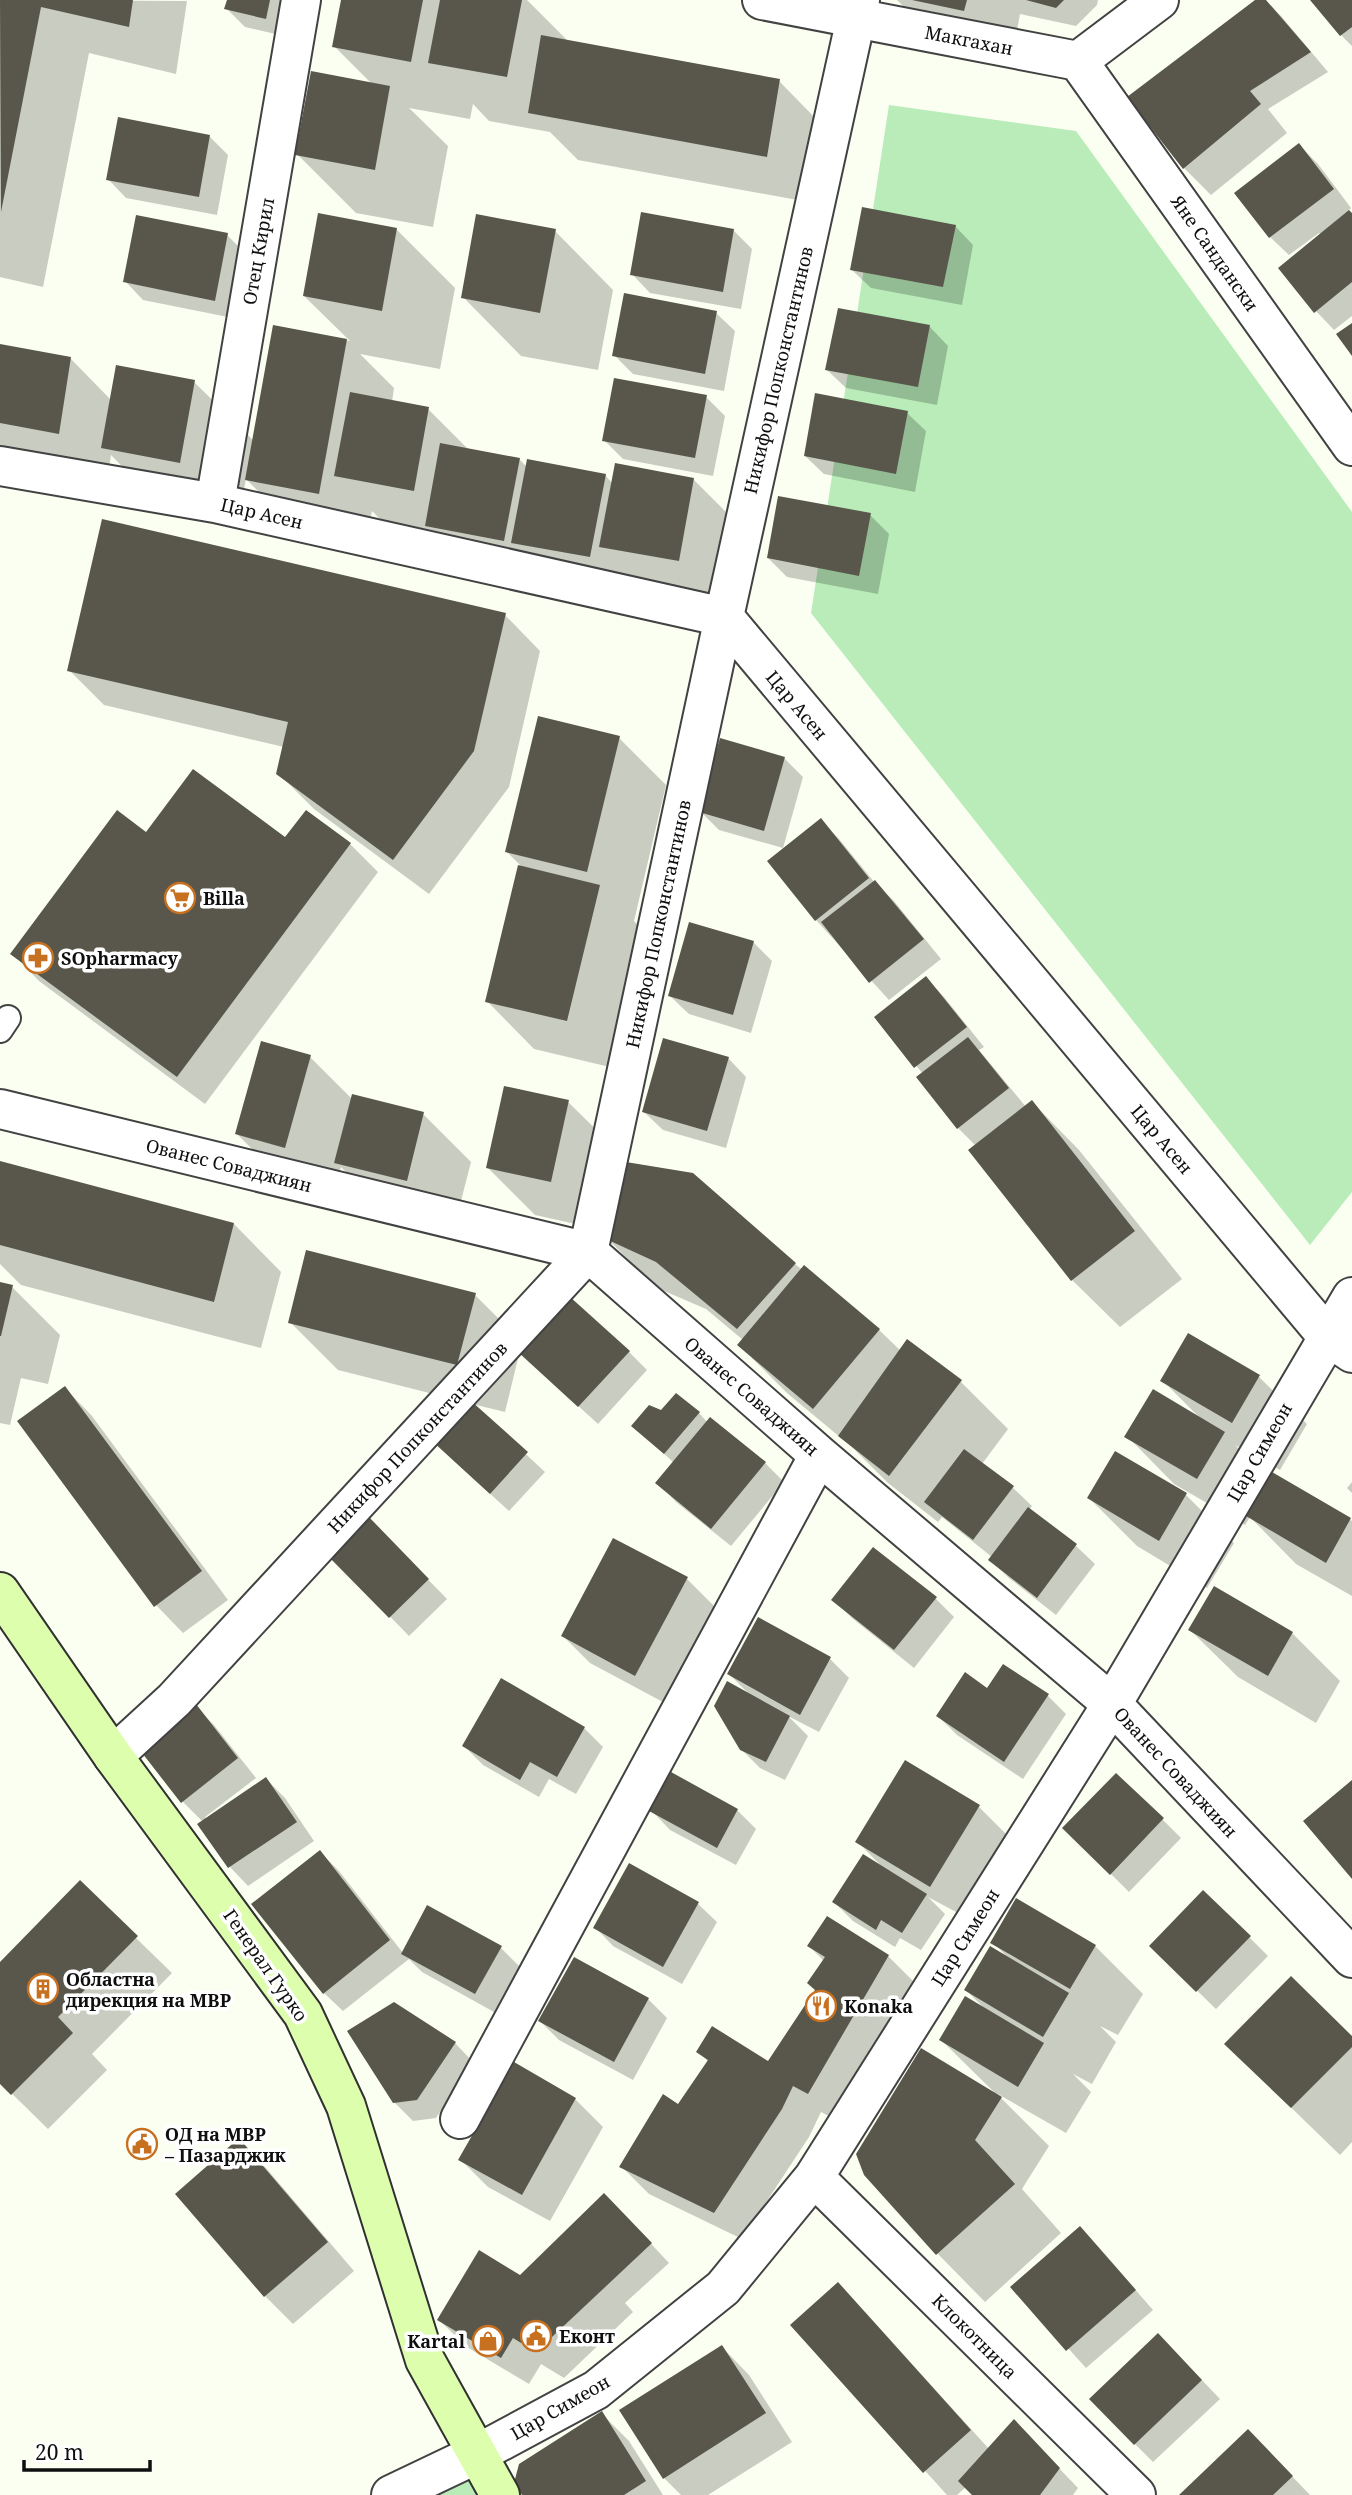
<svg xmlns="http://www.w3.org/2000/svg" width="1352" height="2495" font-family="'Noto Serif',serif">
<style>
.green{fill:#b9ecb9}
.shadow{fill:#0003}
.building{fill:#59574b}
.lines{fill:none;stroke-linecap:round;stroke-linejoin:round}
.lane-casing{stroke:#424242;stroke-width:28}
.street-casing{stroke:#424242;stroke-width:42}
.secondary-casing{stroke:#313131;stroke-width:42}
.lane{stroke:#fff;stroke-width:24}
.street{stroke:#fff;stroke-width:38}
.secondary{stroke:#ddffad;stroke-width:38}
.labels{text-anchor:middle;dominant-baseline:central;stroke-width:7;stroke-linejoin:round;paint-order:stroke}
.street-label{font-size:18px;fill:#0f0f0f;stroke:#fff}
.poi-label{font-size:18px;font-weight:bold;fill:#0f0f0f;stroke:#fff;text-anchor:start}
</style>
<rect width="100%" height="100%" fill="#fbfff2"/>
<path class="green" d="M889,105L1076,131L1352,512V1192L1310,1245L811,613Z
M477,2454L500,2495H414Z"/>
<path class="shadow" d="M0,0L187,1L176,74L89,53L43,287L0,277Z
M228,0H292L284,36L245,27L226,8Z
M343,0H527L569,42L779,81L826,129L814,203L578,160L550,132L489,121L473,104L470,119L409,108L448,146L433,227L356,213L297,154L373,85L334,46Z
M897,0H1098L1097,5L1076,26L1020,14L1012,58L942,45Z
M1258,0H1265L1281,16L1328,72L1268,109L1287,133L1211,195L1184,168Z
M1312,0H1352V46L1341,35Z
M209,136L228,155L217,215L126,198L108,179Z
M1299,145L1318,164L1351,208L1348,211L1352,215V316L1334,330L1316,311L1321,235L1319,233L1289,255L1270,237Z
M955,226L973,245L962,305L871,288L852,270Z
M396,229L455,288L440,369L360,354L394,388L392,402L428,409L469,450L519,459L527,467L605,475L613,484L693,479L752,538L737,619L562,599L486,584L445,543L395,534L372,511L366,541L295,528L246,479L238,521L161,506L111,455L107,481L0,461V346L71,359L111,400L194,382L254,441L274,328L350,341L304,296Z
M733,230L752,249L741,309L650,293L632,274Z
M555,231L613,290L598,370L521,356L463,297Z
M227,235L246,254L233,318L143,300L125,281Z
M716,313L735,331L724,391L633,374L614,355Z
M930,327L948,346L937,405L846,388L827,370Z
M706,397L725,416L713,476L623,459L604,440Z
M907,413L926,431L915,492L824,474L805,456Z
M870,515L889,534L878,594L787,577L768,558Z
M505,615L540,651L509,787L429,894L314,809L278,773L284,747L104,705L69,670Z
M619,738L666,785L634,921L646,934L614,1068L534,1049L487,1001L524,869L507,852Z
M784,758L803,777L783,848L719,830L701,812Z
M306,812L350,844L378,872L205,1104L39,981L12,953L147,834L286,839Z
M821,821L839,839L875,883L894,901L941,959L889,1000L816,920L770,861Z
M753,942L772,961L751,1033L689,1014L670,996Z
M926,978L944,997L984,1047L979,1050L1026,1107L1032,1102L1079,1150L1182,1279L1120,1327L1072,1280L976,1146L958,1128L923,1074L876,1017Z
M310,1057L352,1099L423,1114L471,1162L454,1228L384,1210L341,1167L333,1195L285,1182L237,1134Z
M728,1058L746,1077L726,1148L663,1130L644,1112Z
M568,1102L616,1149L598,1229L535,1215L488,1168Z
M0,1163L234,1224L281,1272L261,1348L21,1285L0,1264Z
M608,1239L795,1264L879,1330L901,1351L960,1381L1008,1429L982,1464L1013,1488L1032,1506L1029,1510L1076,1546L1095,1564L1056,1615L1009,1578L990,1560L992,1557L942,1517L938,1522L888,1483L853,1448L787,1393L739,1345L743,1340L706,1309L655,1287Z
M0,1284L12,1287L60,1335L48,1384L21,1378L10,1425L0,1423Z
M475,1295L522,1342L505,1412L472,1404L545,1472L509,1511L453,1460L469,1403L338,1370L290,1322Z
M1189,1335L1259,1377L1307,1424L1280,1470L1235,1445L1270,1479L1272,1474L1352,1521V1596L1296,1564L1250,1517L1245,1525L1174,1484L1127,1436L1198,1416L1162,1380Z
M629,1352L647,1370L598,1424L539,1370Z
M65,1388L92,1416L228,1600L183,1633L156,1605Z
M661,1412L699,1413L707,1422L710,1419L765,1463L784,1482L731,1546L676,1502L658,1483L674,1463L634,1426Z
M1115,1453L1186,1495L1234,1543L1207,1588L1137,1546L1089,1498Z
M1352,1482V1493L1347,1488Z
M368,1518L447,1599L409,1636L330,1555Z
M687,1579L714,1606L663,1702L590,1663L563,1636Z
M1214,1588L1292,1633L1340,1681L1316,1723L1238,1677L1190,1630Z
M833,1599H936L954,1617L914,1668L852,1618Z
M758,1620L830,1659L849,1678L819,1732L788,1716L808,1736L785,1780L760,1768L741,1749L750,1695L729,1674Z
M987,1690L1048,1696L1066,1714L1023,1779L957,1735L938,1716Z
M195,1706L214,1725L256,1778L205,1817L207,1819L266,1779L285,1798L314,1841L248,1886L230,1867L200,1825L203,1822L183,1802L141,1749Z
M584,1728L603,1747L576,1794L549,1779L539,1797L483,1765L464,1746Z
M979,1807L1006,1834L958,1913L928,1897L945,1914L921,1950L900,1938L895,1947L853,1921L834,1902L880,1865L858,1842Z
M737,1810L756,1829L736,1865L670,1830L652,1811Z
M1162,1819L1181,1838L1129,1892L1065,1828Z
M320,1852L339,1871L403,1953L501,1948L519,1966L494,2012L422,1972L409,1959L343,2011L324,1993Z
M630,1865L698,1904L717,1922L682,1984L613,1946L595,1927Z
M1249,1937L1268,1956L1216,2009L1151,1946Z
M136,1938L172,1973L92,2054L107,2070L48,2129L0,2082V1963Z
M993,1942L1095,1946L1143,1994L1118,2035L1100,2026L1116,2042L1092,2084L1073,2074L1091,2092L1066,2133L996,2093L1049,2146L1022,2189L1061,2233L985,2302L938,2254L865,2174L994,2092L941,2040L984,2008L966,1990L1007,1957Z
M809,1946L888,1956L916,1984L836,2120L821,2112L809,2137L742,2239L649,2194L621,2166L679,2106L709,2062L698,2052L769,2063L817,1991L824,1961Z
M648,1999L667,2018L633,2080L559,2040L540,2021Z
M1352,2039V2142L1340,2155L1274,2091Z
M455,2043L473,2062L436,2118L413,2121L394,2102Z
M515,2065L575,2099L603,2127L550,2221L488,2187L461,2160Z
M239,2141L266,2168L354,2271L293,2324L265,2296L177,2194Z
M623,2214L669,2263L625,2303L633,2312L564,2378L541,2364L529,2384L467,2347L439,2320L520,2277Z
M1098,2247L1153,2310L1086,2368L1013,2287Z
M865,2312L989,2449L1032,2440L1078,2488L1073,2495H974L966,2487L957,2495H947L793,2325Z
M722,2347L749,2375L792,2442L708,2495H681L664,2478Z
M1177,2354L1220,2399L1153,2462L1135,2444Z
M602,2414L629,2441L663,2495H524Z
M1267,2450L1310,2495H1183Z"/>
<path class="building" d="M0,0H133L129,27L41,7L1,212Z
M227,0H270L266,19L224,9Z
M341,0H423L411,62L332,47Z
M440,0H522L507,77L428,63Z
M912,0H967L964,11Z
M1026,0H1064L1056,8Z
M1255,0H1266L1311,52L1250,91L1261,104L1183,169L1127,97Z
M1310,0H1352V27L1340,36Z
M541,35L780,79L767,157L528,113Z
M311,71L390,86L375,170L295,155Z
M118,117L210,135L199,197L106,180Z
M1299,143L1334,189L1269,238L1234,193Z
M862,207L956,225L943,287L850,270Z
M1349,210L1352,213V282L1314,313L1278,268Z
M641,212L734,229L723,292L630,275Z
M318,213L397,228L382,311L303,296Z
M476,214L556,229L540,313L461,298Z
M136,215L228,233L215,301L123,282Z
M624,293L717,311L705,374L612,356Z
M838,308L930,325L918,387L825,370Z
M1352,323V356L1336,334Z
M273,325L347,339L319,494L245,480Z
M0,344L71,357L59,434L0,423Z
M116,365L195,380L180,463L101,448Z
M614,378L707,395L695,458L602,441Z
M350,392L429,407L414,491L334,476Z
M815,393L908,411L896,474L804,456Z
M440,443L520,458L504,541L425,526Z
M527,459L606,474L590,557L511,543Z
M615,463L694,478L679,561L599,547Z
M778,496L871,513L859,576L767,558Z
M102,519L506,613L474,751L393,860L276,774L288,722L67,671Z
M538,716L620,736L587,872L505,852Z
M720,738L785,757L764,831L699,812Z
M193,769L285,837L306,810L351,843L177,1077L10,954L117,810L146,832Z
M821,818L869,878L815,921L767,861Z
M518,865L600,885L567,1021L485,1002Z
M875,880L924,939L869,983L821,922Z
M689,922L754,941L733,1015L668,996Z
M926,976L967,1027L914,1068L874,1017Z
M968,1037L1009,1088L957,1129L916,1077Z
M663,1038L729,1057L707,1131L642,1112Z
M261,1041L311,1055L285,1148L235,1134Z
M504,1086L569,1100L551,1182L486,1168Z
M352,1094L424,1112L407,1181L334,1163Z
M1032,1100L1135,1231L1071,1281L968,1150Z
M0,1161L234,1223L214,1302L0,1245Z
M626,1162L693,1173L796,1263L737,1329L656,1262L606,1239Z
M306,1250L476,1293L457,1365L288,1323Z
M804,1265L880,1329L813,1409L737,1345Z
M0,1282L13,1285L1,1336H0Z
M569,1296L630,1351L578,1407L518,1352Z
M1188,1333L1260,1375L1232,1423L1160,1381Z
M907,1339L962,1380L889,1476L838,1436Z
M65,1386L202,1571L154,1607L17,1421Z
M1153,1389L1225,1432L1197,1479L1124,1437Z
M676,1393L700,1412L664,1454L631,1426L649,1405L661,1410Z
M470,1400L528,1452L490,1494L432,1441Z
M710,1417L766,1462L711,1529L655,1483Z
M964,1449L1014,1486L973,1540L924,1502Z
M1115,1451L1187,1493L1159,1541L1087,1498Z
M1272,1472L1351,1518L1326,1563L1246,1516Z
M1028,1507L1077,1544L1037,1598L988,1560Z
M368,1516L429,1579L389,1618L327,1555Z
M613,1538L688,1577L635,1676L561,1636Z
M873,1547L937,1597L894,1650L831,1600Z
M1214,1586L1293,1632L1268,1676L1188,1630Z
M758,1617L831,1657L800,1715L727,1674Z
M1003,1664L1049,1694L1004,1762L936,1716L965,1672L987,1688Z
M501,1678L585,1727L557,1777L530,1762L520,1780L462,1746Z
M727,1681L790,1716L766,1762L740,1750L714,1706Z
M196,1704L238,1758L181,1803L139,1749Z
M905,1760L980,1805L930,1887L855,1842Z
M671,1772L738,1809L717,1848L649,1811Z
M1116,1773L1164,1818L1110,1875L1062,1828Z
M266,1777L297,1822L228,1868L197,1824Z
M1352,1780V1879L1303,1821Z
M320,1850L390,1940L323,1994L251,1904Z
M863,1854L927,1894L902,1933L881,1920L876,1930L832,1902Z
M629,1863L699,1902L663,1967L593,1928Z
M80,1880L138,1936L58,2017L73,2033L11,2095L0,2084V1962Z
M1203,1890L1251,1936L1196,1992L1149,1946Z
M1016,1898L1096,1945L1070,1989L990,1943Z
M427,1905L502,1946L475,1994L401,1954Z
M827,1916L889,1955L808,2094L793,2086L782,2109L714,2213L619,2167L663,2094L678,2104L708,2060L696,2052L712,2026L768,2061L815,1990L807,1983L825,1957L807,1946Z
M990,1946L1069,1993L1043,2037L964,1990Z
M574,1957L649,1998L614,2062L538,2021Z
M1291,1976L1352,2036V2047L1291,2108L1224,2044Z
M965,1996L1044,2043L1018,2087L939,2040Z
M394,2002L456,2042L417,2100L393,2103L347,2031Z
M921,2048L1002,2097L975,2140L1015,2184L936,2255L864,2175L856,2154Z
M514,2062L576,2098L522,2195L458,2160Z
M239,2138L328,2242L264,2297L175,2194Z
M604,2193L652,2243L536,2352L513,2338L501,2358L437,2320L479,2250L520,2275Z
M1080,2226L1136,2290L1066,2351L1010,2287Z
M838,2282L971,2430L923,2473L790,2325Z
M1158,2333L1202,2380L1134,2445L1089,2399Z
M722,2345L766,2413L663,2479L619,2410Z
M602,2411L646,2481L624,2495H522L514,2483L519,2464Z
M1014,2419L1060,2468L1040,2495H972L958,2481Z
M1248,2429L1293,2476L1273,2495H1179Z"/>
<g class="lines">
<g class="lane-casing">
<path id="lane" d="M0,1030L8,1018"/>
</g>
<g class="street-casing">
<path id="street" d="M762,0L1078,61L1159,0
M1078,61L1352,446
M0,466L215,503L724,617L1327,1336L1352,1353
M215,503L301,0
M0,1109L588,1252L819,1455L1112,1704L1352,1958
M113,1756L174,1700L588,1252L724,617L860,0
M460,2119L819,1455
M814,2177L1136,2495
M391,2495L477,2454L596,2390L723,2288L814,2177L1112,1704L1352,1297"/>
</g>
<g class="secondary-casing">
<path id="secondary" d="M0,1592L113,1756L303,2014L346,2106L425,2360L500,2495"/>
</g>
<use href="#lane" class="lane"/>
<use href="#street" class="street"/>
<use href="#secondary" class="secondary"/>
</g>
<defs>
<g id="supermarket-ring" transform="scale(1.575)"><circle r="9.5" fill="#fff" stroke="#c77020" stroke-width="1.5"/><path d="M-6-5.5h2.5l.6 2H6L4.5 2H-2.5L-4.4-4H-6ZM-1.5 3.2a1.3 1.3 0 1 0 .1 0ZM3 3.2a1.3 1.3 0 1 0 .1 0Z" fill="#c77020"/></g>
<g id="pharmacy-ring" transform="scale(1.575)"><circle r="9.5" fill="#fff" stroke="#c77020" stroke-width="1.5"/><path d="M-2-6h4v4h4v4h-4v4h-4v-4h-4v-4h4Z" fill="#c77020"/></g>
<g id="building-ring" transform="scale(1.575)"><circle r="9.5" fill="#fff" stroke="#c77020" stroke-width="1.5"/><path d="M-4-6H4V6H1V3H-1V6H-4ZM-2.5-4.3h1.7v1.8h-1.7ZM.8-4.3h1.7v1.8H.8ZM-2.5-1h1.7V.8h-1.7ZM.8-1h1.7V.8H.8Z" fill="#c77020"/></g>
<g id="restaurant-ring" transform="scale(1.575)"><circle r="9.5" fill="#fff" stroke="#c77020" stroke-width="1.5"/><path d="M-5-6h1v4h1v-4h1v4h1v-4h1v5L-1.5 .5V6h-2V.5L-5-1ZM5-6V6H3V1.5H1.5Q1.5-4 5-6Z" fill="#c77020"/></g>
<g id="civic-ring" transform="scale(1.575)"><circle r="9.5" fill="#fff" stroke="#c77020" stroke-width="1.5"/><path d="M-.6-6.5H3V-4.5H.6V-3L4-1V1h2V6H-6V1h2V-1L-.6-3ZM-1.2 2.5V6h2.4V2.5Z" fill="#c77020"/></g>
<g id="shop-ring" transform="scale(1.575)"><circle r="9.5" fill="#fff" stroke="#c77020" stroke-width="1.5"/><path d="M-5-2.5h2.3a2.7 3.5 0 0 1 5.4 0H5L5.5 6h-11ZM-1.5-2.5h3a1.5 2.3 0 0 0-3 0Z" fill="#c77020"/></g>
</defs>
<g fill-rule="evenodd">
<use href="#supermarket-ring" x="180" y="898"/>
<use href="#pharmacy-ring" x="38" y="958"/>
<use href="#building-ring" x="43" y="1989"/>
<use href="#restaurant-ring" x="821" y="2006"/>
<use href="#civic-ring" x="142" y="2144"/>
<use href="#civic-ring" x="536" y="2336"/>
<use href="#shop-ring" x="488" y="2341"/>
</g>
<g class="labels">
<g class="street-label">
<text transform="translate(969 40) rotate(11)">Макгахан</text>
<text transform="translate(258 251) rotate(-80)">Отец Кирил</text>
<text transform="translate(1215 253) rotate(55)">Яне Сандански</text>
<text transform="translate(778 370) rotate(-77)">Никифор Попконстантинов</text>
<text transform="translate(262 513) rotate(13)">Цар Асен</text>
<text transform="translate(797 705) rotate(50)">Цар Асен</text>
<text transform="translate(658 924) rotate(-78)">Никифор Попконстантинов</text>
<text transform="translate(1162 1139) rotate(50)">Цар Асен</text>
<text transform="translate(229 1165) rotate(14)">Ованес Соваджиян</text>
<text transform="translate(752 1396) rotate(41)">Ованес Соваджиян</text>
<text transform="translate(417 1437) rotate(-47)">Никифор Попконстантинов</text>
<text transform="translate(1259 1452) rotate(-60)">Цар Симеон</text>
<text transform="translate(1176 1772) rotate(47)">Ованес Соваджиян</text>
<text transform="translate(965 1937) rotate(-58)">Цар Симеон</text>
<text transform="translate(266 1965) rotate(55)">Генерал Гурко</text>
<text transform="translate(975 2336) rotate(45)">Клокотница</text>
<text transform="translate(560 2407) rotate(-30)">Цар Симеон</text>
</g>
<g class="poi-label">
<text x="203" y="898">Billa</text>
<text x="61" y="958">SOpharmacy</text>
<text x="66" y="1979">Областна<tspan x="66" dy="21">дирекция на МВР</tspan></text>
<text x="844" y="2006">Konaka</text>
<text x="165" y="2134">ОД на МВР<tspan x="165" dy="21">– Пазарджик</tspan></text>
<text x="559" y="2336">Еконт</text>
<text x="465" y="2341" text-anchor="end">Kartal</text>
</g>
</g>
<path d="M24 2460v10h126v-10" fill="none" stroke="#0f0f0f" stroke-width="3.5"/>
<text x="35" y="2460" font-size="21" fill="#0f0f0f" stroke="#ffffff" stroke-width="5" paint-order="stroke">20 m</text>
</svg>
